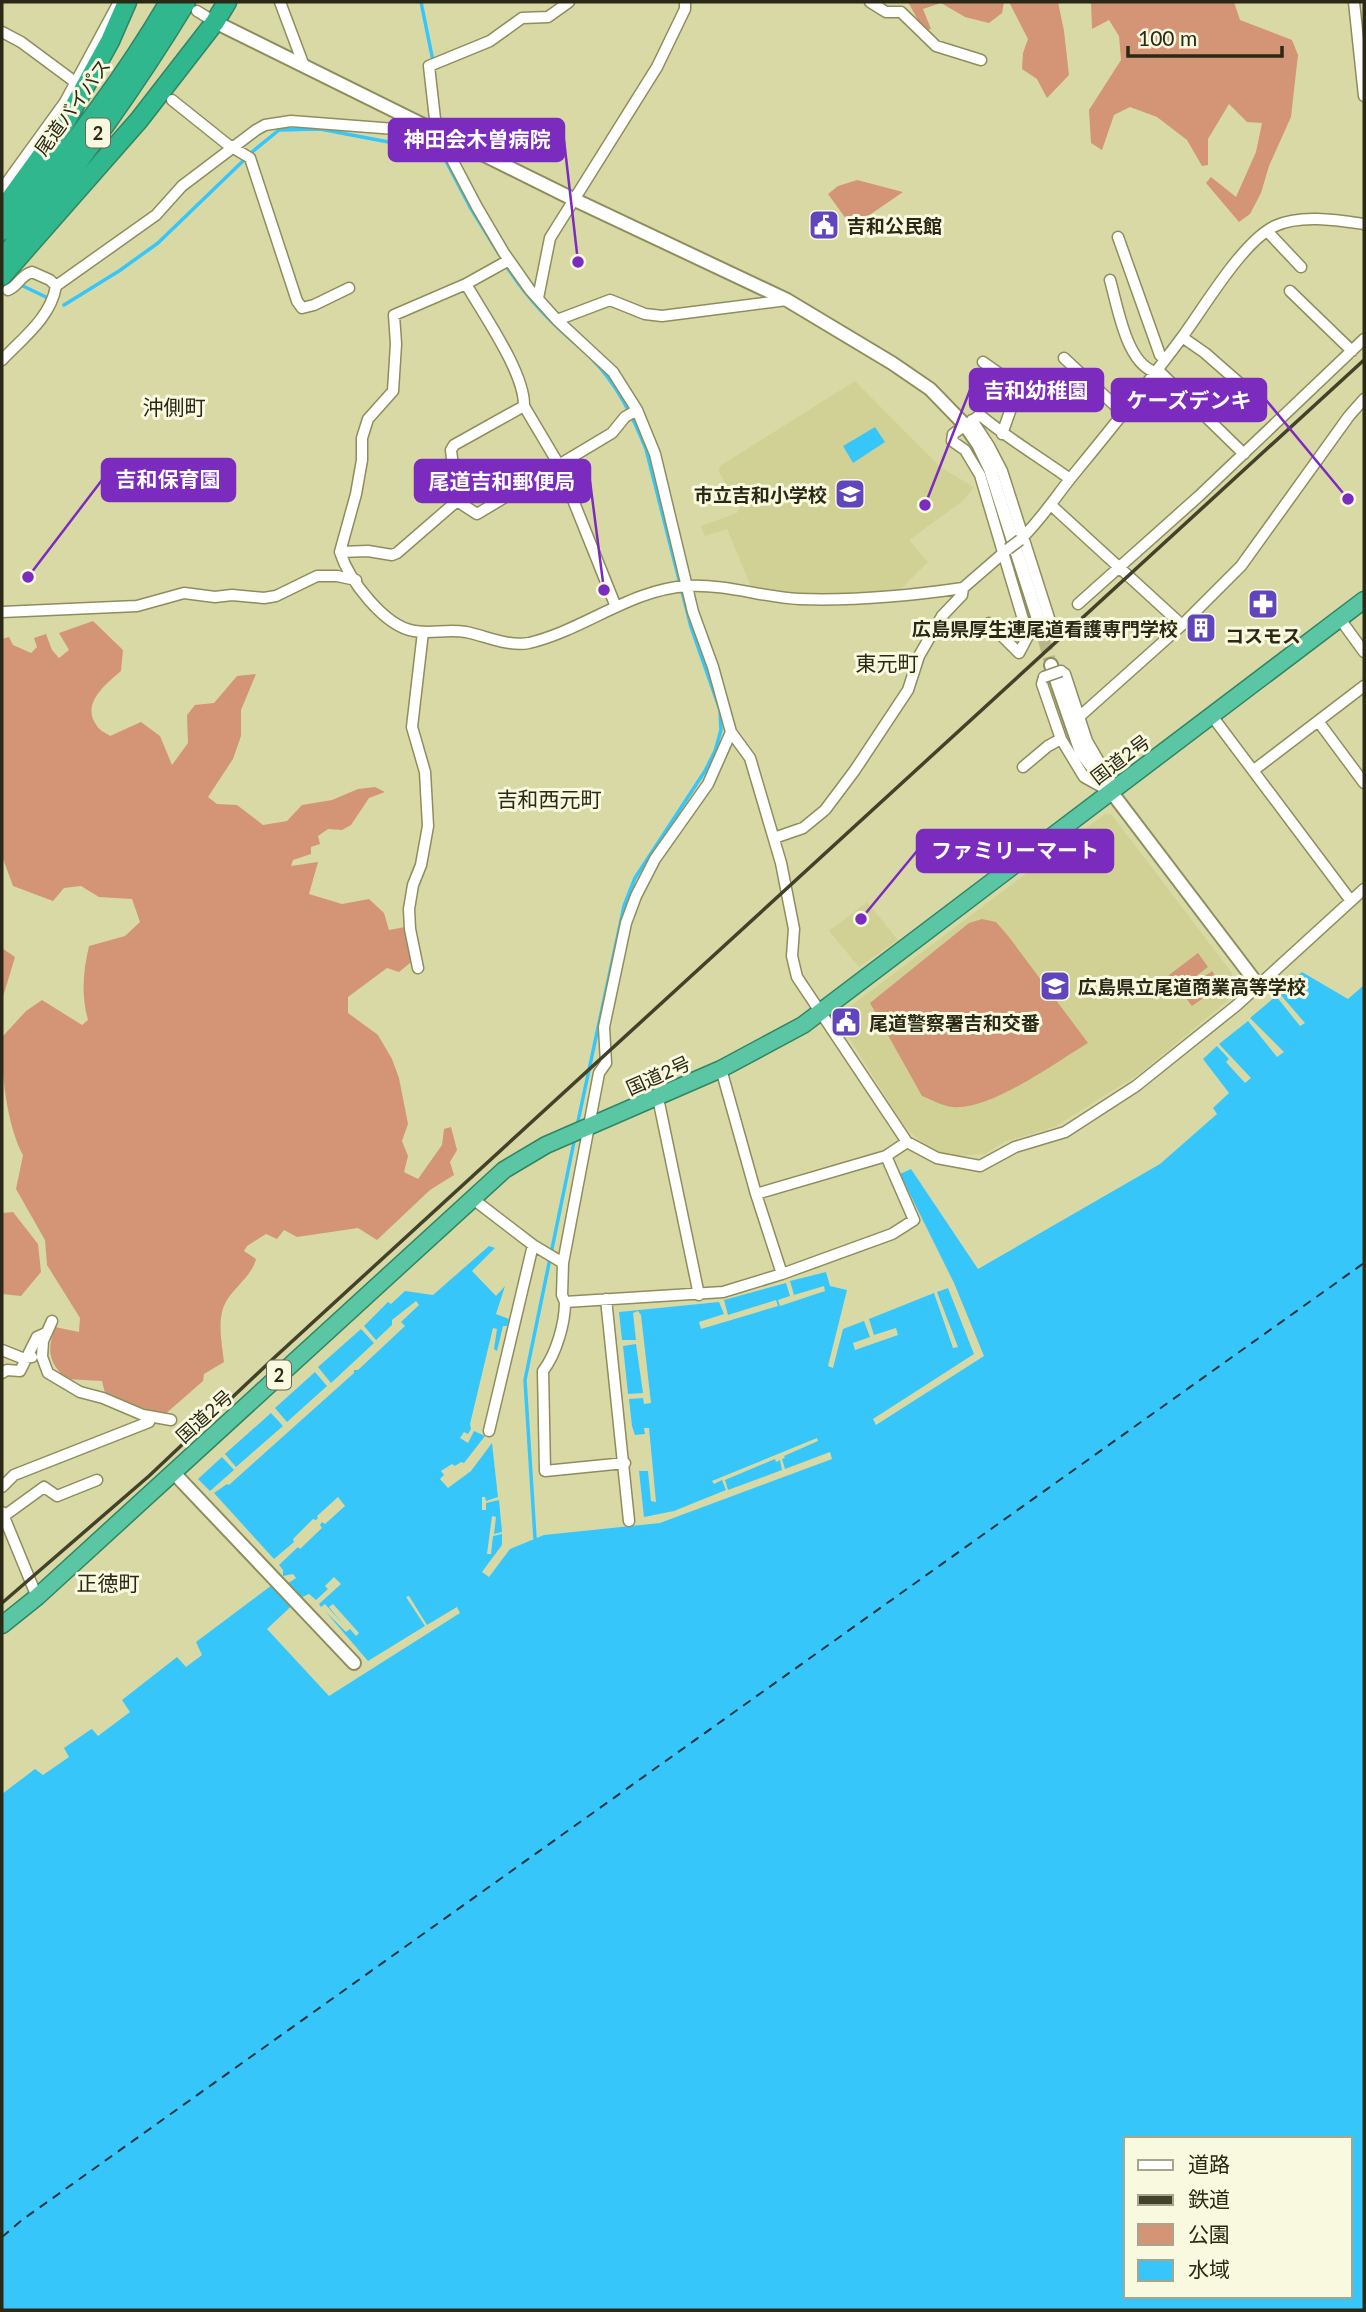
<svg xmlns="http://www.w3.org/2000/svg" width="1366" height="2312" font-family="Lato,'Noto Sans JP',sans-serif">
<style>
.built{fill:#d1d196}
.green{fill:#d39575}
.water{fill:#37c6fa;fill-rule:evenodd}
.lines{fill:none;stroke-linecap:round;stroke-linejoin:round}
.stream{stroke:#37c6fa;stroke-width:3.5}
.ferry{stroke:#1e353f;stroke-width:2;stroke-dasharray:9 7;stroke-linecap:butt}
.tertiary-tunnel{stroke:#b6b689;stroke-width:12;stroke-dasharray:12 6;stroke-linecap:butt}
.minor-casing{stroke:#8e8e5d;stroke-width:13}
.tertiary-casing{stroke:#8e8e5d;stroke-width:16}
.trunk-casing{stroke:#2f8564;stroke-width:19}
.motorway-casing{stroke:#2f8564;stroke-width:21}
.minor{stroke:#fff;stroke-width:10}
.tertiary{stroke:#fff;stroke-width:12}
.trunk{stroke:#5ac6a4;stroke-width:16}
.motorway{stroke:#31b78e;stroke-width:18}
.rail{stroke:#424129;stroke-width:3.5}
.minor-bridge-casing{stroke:#8e8e5d;stroke-width:13;stroke-linecap:butt}
.minor-bridge{stroke:#fff;stroke-width:10}
.labels{text-anchor:middle;dominant-baseline:central;stroke-width:6;stroke-linejoin:round;paint-order:stroke}
.shield{fill:#f8f9df;stroke:#686752;stroke-width:2}
.shield-label{font-size:18px;font-weight:bold;fill:#2a2915}
.street-label{font-size:19px;fill:#2a2915;stroke:#f8f9df}
.poi-label{font-size:19px;font-weight:bold;fill:#2a2915;stroke:#f8f9df;text-anchor:start}
.neighbourhood-label{font-size:21px;fill:#2a2915;stroke:#f8f9df}
.leader{fill:none;stroke:#7b2cbf;stroke-width:2.5}
.callout-dot{fill:#7b2cbf;stroke:#f8f9df;stroke-width:2.5}
.callout{fill:#7b2cbf;stroke:#7b2cbf;stroke-width:2.5}
.callout-label{font-size:21px;text-anchor:middle;font-weight:bold;fill:#fff}
</style>
<rect width="100%" height="100%" fill="#d9d9a6"/>
<path class="built" d="M855,381L940,467L974,487L963,501L909,540L928,562L897,593L797,595L752,589L727,529L705,536L701,526L737,513L740,508L719,472L720,466Z
M1105,814L1112,815L1232,973L1231,998L1139,1074L1054,1127L1004,1142L985,1154L955,1156L930,1150L904,1126L846,1033L860,1024L848,1008Z
M867,902L898,940L859,967L829,931Z"/>
<path class="green" d="M908,2H1004L1002,13L989,23L965,17L941,3L923,9L931,29L924,31Z
M1009,2H1058L1064,31L1069,75L1047,98L1037,79L1022,69L1023,53L1028,39Z
M1091,2H1234L1240,20L1292,40L1298,55L1291,117L1269,166L1261,193L1250,214L1239,222L1206,183L1211,177L1236,197L1256,152L1262,123L1247,122L1229,104L1208,139V165L1202,166L1187,140L1157,117L1130,107L1114,115L1102,150L1091,143L1089,110L1121,60L1119,36L1109,20L1092,29Z
M857,180L903,192L852,227L828,194L838,186Z
M93,621L123,650L121,671C106,684 80,704 97,726C99,730 106,733 110,736L141,722L160,736L172,765L188,743L187,715L195,705L214,703L237,676L256,674L241,710V736L233,759L208,797L217,804L237,805L263,825L287,821L302,805L332,800L358,789L375,787L385,792L369,798L351,825L342,830L328,829L318,836L320,844L311,847V854L293,860L291,866L318,862L309,894L342,904L369,899L384,913L389,930L405,927L406,936L416,958L399,972L387,968L348,997V1013L378,1035L392,1059L399,1078L408,1124L402,1141L408,1156L404,1172L418,1179L442,1145L444,1129L451,1127L457,1150L450,1162L454,1175L430,1190L377,1240L358,1228L297,1237L284,1230L277,1239L266,1234L247,1246L244,1251L256,1259C252,1275 236,1286 227,1300C216,1317 222,1343 224,1362L204,1374L203,1381L163,1416L105,1393L102,1381L66,1379C48,1361 47,1351 55,1327L79,1332L80,1318L47,1265L45,1240L16,1189L23,1155C7,1126 0,1069 3,1036L26,1011L42,1000L82,1025L88,1020C81,995 83,971 89,946L125,936L140,922L132,899L99,897L81,886L64,888L53,901L13,886L2,856V639L9,637L13,645L31,653L37,647L34,638L46,634L52,650L59,658L69,650L59,633Z
M982,919L996,922L1009,937L1088,1043C1056,1062 990,1111 953,1107C943,1106 932,1100 922,1096L870,1003L969,923Z
M2,948L15,957L2,1000Z
M1198,953L1208,967L1179,989L1169,975Z
M1212,971L1222,985L1192,1006L1182,993Z
M13,1212L38,1244L41,1272L21,1296L2,1294V1213Z"/>
<path class="water" d="M875,427L885,442L853,463L843,446Z
M1302,972L1348,999L1364,985V2310H2V1794L35,1769L43,1775L69,1757L64,1748L90,1730L92,1729L98,1736L130,1712L122,1700L177,1657L186,1667L202,1655L196,1642L272,1585L287,1584L296,1578L293,1574L283,1576V1570L279,1565L298,1547L300,1549L322,1528L320,1525L322,1522L325,1524L345,1506L338,1497L317,1516L318,1518L316,1520L313,1519L293,1539L294,1542L274,1559L214,1493L227,1484L229,1485L354,1373V1370H358L405,1326L401,1322L419,1305L416,1301L392,1320V1325L376,1340L364,1326L388,1302L391,1304L405,1291L433,1295L489,1246L495,1248L472,1271L496,1296L505,1286L496,1314L509,1319L507,1326H503L497,1351L494,1349L497,1329L493,1328L470,1424L471,1429L468,1434L464,1432L460,1438L468,1443L474,1431L485,1436L464,1463L461,1462L455,1466L452,1464L441,1471L444,1475L440,1479L448,1488L471,1471L492,1443L498,1497L486,1501L485,1497H482V1510H486V1503L499,1500L502,1532L494,1534L496,1517L492,1516L487,1554H491L493,1536L502,1534V1545L482,1572L489,1577L510,1549L544,1535L660,1523L832,1459L830,1452L785,1469L782,1459L785,1458L784,1456L818,1441L817,1438L712,1481L714,1484L722,1480L726,1490L674,1511L644,1517L639,1471H648L651,1501L656,1502L649,1428H644L645,1434L635,1435L632,1426L629,1399L643,1398L644,1404L651,1403L641,1315L638,1311L633,1313L636,1340H622L619,1312L719,1302L724,1314L699,1322L701,1329L778,1306L776,1300L728,1315L724,1300L786,1283L790,1296L778,1300L780,1306L825,1291L824,1286L794,1295L790,1281L826,1272L830,1286L847,1290L828,1366L833,1368L843,1329L864,1321L870,1337L853,1343L855,1350L898,1335L896,1328L874,1335L869,1319L934,1293L953,1348L958,1347L937,1292L948,1288L974,1354L873,1419L876,1425L984,1356L954,1283L900,1174L911,1169L978,1269L1160,1164L1217,1114L1213,1108L1229,1093L1203,1059L1217,1046L1229,1059L1226,1062L1245,1083L1251,1078L1219,1044L1248,1021L1277,1057L1284,1052L1250,1018L1276,996L1300,1026L1305,1023L1279,993ZM334,1577L341,1584L319,1604L321,1607L325,1604L342,1623L329,1607L333,1604L359,1633L356,1636L350,1629L346,1632L325,1611L368,1661L425,1626L406,1597L409,1596L427,1625L457,1607L460,1613L329,1696L267,1629L300,1598L309,1594L316,1600L328,1589L325,1586ZM1126,2139H1350V2296H1126Z
M361,1329L374,1343L331,1383L318,1367Z
M636,1344L643,1393L628,1394L623,1346Z
M315,1372L327,1386L287,1422L275,1408Z
M271,1413L283,1426L236,1467L225,1454Z
M222,1457L234,1470L210,1491L198,1479Z
M775,1459L776,1462L780,1460L782,1470L728,1490L725,1480Z"/>
<g class="lines">
<path class="stream" d="M421,2L433,61
M436,135V142L470,207L499,254
M252,152L279,130L320,129L399,144L436,142
M505,264C527,299 553,325 584,351
M23,286L48,298
M64,305L119,271L158,243L244,160
M577,1126L624,906L635,878L705,771L715,751L721,730L720,710L691,627L646,449C633,417 617,384 592,359
M535,1538L525,1380L575,1137"/>
<path class="ferry" d="M2,2237L22,2220L1364,1263"/>
<path class="tertiary-tunnel" d="M1039,622L1051,665"/>
<g class="minor-casing">
<path id="minor" d="M280,2L304,66
M569,2L548,17L522,18L490,41L429,66L435,119L448,152L477,207L504,253L530,290L557,320L613,372L637,410L655,454L693,612L713,667L731,732L750,758L781,863L794,929L792,956L797,977L907,1142L937,1158L980,1166L1015,1147L1065,1132L1136,1086L1237,1005L1364,889
M870,2L886,12H901L936,46L981,60
M1354,2L1364,96
M197,11L215,22
M2,32L21,42L75,82
M172,100L227,144L250,158L297,301L302,308L314,305L349,288
M2,189L65,102L119,2
M1267,231L1301,267
M1118,237L1160,355L1165,360
M509,260L466,284L394,315L396,344L393,391L368,419L362,438V460L356,494L340,552C349,580 384,626 414,631C431,634 447,629 466,632C486,636 509,647 529,643C584,630 631,589 688,586C726,584 762,597 799,599C854,601 908,596 963,588
M1110,280C1118,307 1127,371 1161,373L1244,454
M466,284C483,314 525,373 524,406L559,465L616,607
M8,290C19,286 19,276 32,272L50,280L56,286
M1290,291L1352,351
M538,298L550,238L657,67L685,9V2
M557,320L610,300L645,314L662,316L787,300
M1182,337L1205,353L1245,388
M1064,358L1123,413
M2,360C23,338 51,317 56,286L156,215L182,186L256,130L265,125L291,121L434,132
M983,362L1013,383L1020,394L1014,400L1002,434
M524,406L454,445L451,450L457,501L477,514L612,433L625,417L637,410
M972,420L989,446L1002,471L1049,618L1028,636L980,475L965,450L952,441L953,434L980,415C1008,439 1040,457 1070,479
M1051,505L1182,625
M1020,540C1041,520 1056,496 1074,474C1111,429 1148,383 1183,336C1205,306 1243,241 1275,226C1300,214 1337,220 1364,224
M340,552L368,551L392,555L397,553L457,501
M1078,604L1199,496L1364,339
M2,612L137,606L184,593L215,597L232,595L264,598L276,596L317,576H337L356,580
M1340,619L1364,652
M989,623L1019,653L1028,636
M1044,677L1042,684L1061,739L1084,777L1111,792L1112,784L1087,741L1065,674L1061,671
M1212,716L1351,901
M1079,717L1182,625L1241,566L1349,416L1364,399
M1318,721L1364,783
M731,732L708,784L655,859L636,896L626,923L604,1027L606,1063L599,1073L563,1263L562,1295L565,1302L723,1292L782,1274L892,1234L914,1220L886,1156
M1023,767L1048,746L1061,739
M1254,770L1364,686
M774,838L803,828L825,810L855,770L908,690L919,656L942,616L962,595L963,588L1008,549
M418,968L410,929L409,909L413,885L421,865L428,826L425,772L412,727L423,632
M721,1069L756,1194L782,1274
M658,1098L699,1295
M756,1194L886,1156L907,1142
M473,1199L533,1245L563,1263
M606,1299L629,1521
M565,1302C565,1324 556,1354 543,1371L545,1471L625,1463
M52,1321L43,1341L42,1357L48,1373L80,1392L103,1398L143,1415L171,1420
M2,1350L22,1358L32,1357
M2,1373L7,1370L20,1371L37,1337L46,1333
M489,1431L533,1245
M2,1487L14,1475L149,1422L151,1417
M2,1512L37,1597
M4,1516L44,1487L57,1496L97,1480"/>
</g>
<g class="tertiary-casing">
<path id="tertiary" d="M215,22L573,199L787,300L892,363L930,389L965,425L978,444L990,469L1039,622
M1051,665L1081,752L1258,985
M173,1472L354,1663"/>
</g>
<g class="trunk-casing">
<path id="trunk" d="M2,1625L37,1597L504,1170L546,1145L721,1069L803,1025L1364,600"/>
</g>
<g class="motorway-casing">
<path id="motorway" d="M2,210L65,123L110,41L127,2
M2,231C63,159 122,83 169,2
M2,259C69,178 132,91 186,2
M2,276L139,120L215,22L227,2"/>
</g>
<use href="#minor" class="minor"/>
<use href="#tertiary" class="tertiary"/>
<use href="#trunk" class="trunk"/>
<use href="#motorway" class="motorway"/>
<path class="rail" d="M2,1603L149,1476L275,1357L1364,360"/>
<g class="minor-bridge-casing">
<path id="minor-bridge" d="M1008,549L1020,540
M1044,677L1061,671"/>
</g>
<use href="#minor-bridge" class="minor-bridge"/>
</g>
<defs>
<g id="civic-square" transform="scale(1.575)"><rect x="-9" y="-9" width="18" height="18" rx="4" fill="#6045bd" stroke="#f8f9df"/><path d="M-.6-6.5H3V-4.5H.6V-3L4-1V1h2V6H-6V1h2V-1L-.6-3ZM-1.2 2.5V6h2.4V2.5Z" fill="#fff"/></g>
<g id="school-square" transform="scale(1.575)"><rect x="-9" y="-9" width="18" height="18" rx="4" fill="#6045bd" stroke="#f8f9df"/><path d="M0-5L7-2L0 1L-7-2ZM-4 1L0 2.5L4 1V4Q0 6-4 4Z" fill="#fff"/></g>
<g id="pharmacy-square" transform="scale(1.575)"><rect x="-9" y="-9" width="18" height="18" rx="4" fill="#6045bd" stroke="#f8f9df"/><path d="M-2-6h4v4h4v4h-4v4h-4v-4h-4v-4h4Z" fill="#fff"/></g>
<g id="building-square" transform="scale(1.575)"><rect x="-9" y="-9" width="18" height="18" rx="4" fill="#6045bd" stroke="#f8f9df"/><path d="M-4-6H4V6H1V3H-1V6H-4ZM-2.5-4.3h1.7v1.8h-1.7ZM.8-4.3h1.7v1.8H.8ZM-2.5-1h1.7V.8h-1.7ZM.8-1h1.7V.8H.8Z" fill="#fff"/></g>
</defs>
<g fill-rule="evenodd">
<use href="#civic-square" x="824" y="225"/>
<use href="#school-square" x="850" y="494"/>
<use href="#pharmacy-square" x="1263" y="604"/>
<use href="#building-square" x="1201" y="628"/>
<use href="#school-square" x="1055" y="986"/>
<use href="#civic-square" x="846" y="1022"/>
</g>
<g class="labels">
<g class="shield">
<rect x="86" y="118.5" width="24" height="29" rx="5"/>
<rect x="267" y="1360.5" width="24" height="29" rx="5"/>
</g>
<g class="shield-label">
<text x="98" y="133">2</text>
<text x="279" y="1375">2</text>
</g>
<g class="street-label">
<text transform="translate(72 107) rotate(-54)">尾道バイパス</text>
<text transform="translate(1120 759) rotate(-37)">国道2号</text>
<text transform="translate(658 1075) rotate(-24)">国道2号</text>
<text transform="translate(204 1416) rotate(-42)">国道2号</text>
</g>
<g class="poi-label">
<text x="847" y="225">吉和公民館</text>
<text x="827" y="494" text-anchor="end">市立吉和小学校</text>
<text x="1178" y="628" text-anchor="end">広島県厚生連尾道看護専門学校</text>
<text x="1263" y="635" text-anchor="middle">コスモス</text>
<text x="1078" y="986">広島県立尾道商業高等学校</text>
<text x="869" y="1022">尾道警察署吉和交番</text>
</g>
<g class="neighbourhood-label">
<text x="174" y="406">沖側町</text>
<text x="887" y="662">東元町</text>
<text x="549" y="798">吉和西元町</text>
<text x="108" y="1582">正徳町</text>
</g>
</g>
<path class="leader" d="M578 262L564 140M925 505L970 390M1348 499L1266 400M28 577L102 480M604 590L590 481M861 919L917 851"/>
<g class="callout-dot">
<circle cx="578" cy="262" r="7"/>
<circle cx="925" cy="505" r="7"/>
<circle cx="1348" cy="499" r="7"/>
<circle cx="28" cy="577" r="7"/>
<circle cx="604" cy="590" r="7"/>
<circle cx="861" cy="919" r="7"/>
</g>
<g class="callout">
<rect x="389" y="119" width="175" height="42" rx="7"/>
<rect x="970" y="369" width="133" height="42" rx="7"/>
<rect x="1112" y="379" width="154" height="42" rx="7"/>
<rect x="102" y="459" width="133" height="42" rx="7"/>
<rect x="415" y="460" width="175" height="42" rx="7"/>
<rect x="917" y="830" width="196" height="42" rx="7"/>
</g>
<g class="callout-label">
<text x="477" y="147">神田会木曽病院</text>
<text x="1036" y="398">吉和幼稚園</text>
<text x="1189" y="408">ケーズデンキ</text>
<text x="168" y="487">吉和保育園</text>
<text x="502" y="489">尾道吉和郵便局</text>
<text x="1015" y="858">ファミリーマート</text>
</g>
<rect width="1366" height="2312" fill="none" stroke="#2a2915" stroke-width="7"/>
<rect x="1124" y="2137" width="228" height="161" fill="#f8f9df" stroke="#a6a68e" stroke-width="2"/>
<rect x="1138" y="2160" width="35" height="10" fill="#ffffff" stroke="#a6a68e" stroke-width="2"/>
<text x="1188" y="2172" font-size="21" fill="#2a2915">道路</text>
<rect x="1138" y="2195" width="35" height="10" fill="#424129" stroke="#a6a68e" stroke-width="2"/>
<text x="1188" y="2207" font-size="21" fill="#2a2915">鉄道</text>
<rect x="1138" y="2224" width="35" height="21" fill="#d39575" stroke="#a6a68e" stroke-width="2"/>
<text x="1188" y="2242" font-size="21" fill="#2a2915">公園</text>
<rect x="1138" y="2260" width="35" height="21" fill="#37c6fa" stroke="#a6a68e" stroke-width="2"/>
<text x="1188" y="2277" font-size="21" fill="#2a2915">水域</text>
<path d="M1128 46v10h154v-10" fill="none" stroke="#2a2915" stroke-width="3.5"/>
<text x="1138" y="46" font-size="21" fill="#2a2915" stroke="#f8f9df" stroke-width="5" paint-order="stroke">100 m</text>
</svg>
